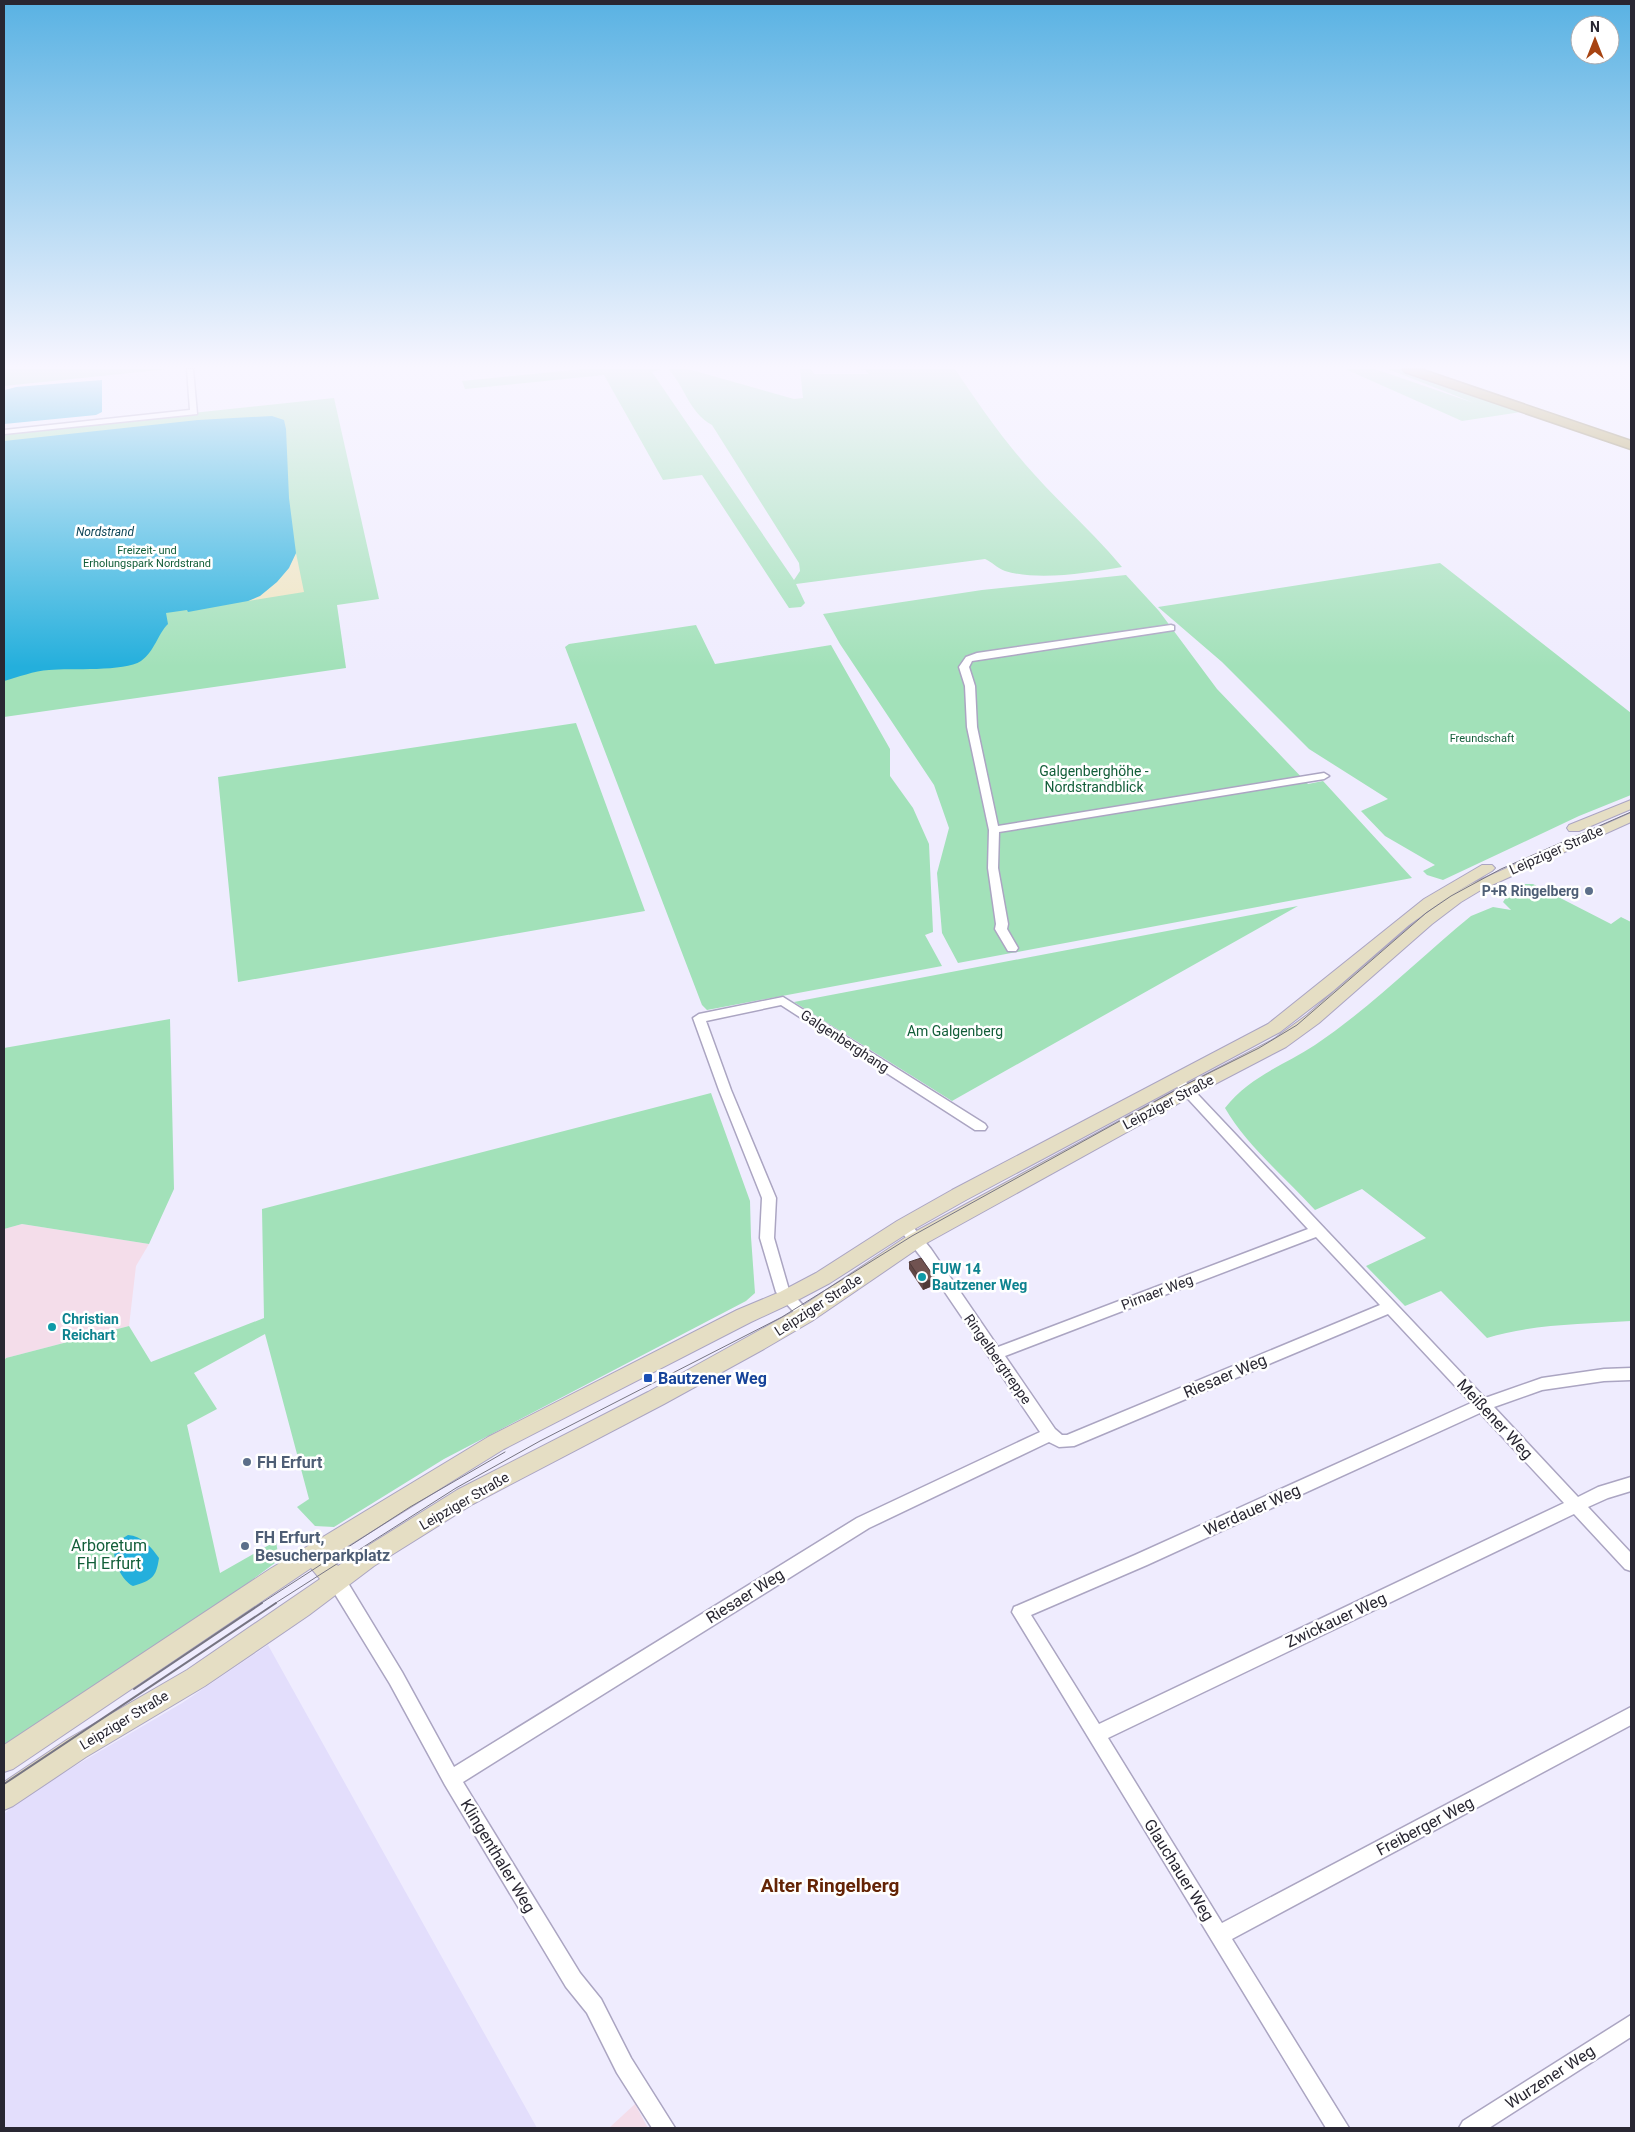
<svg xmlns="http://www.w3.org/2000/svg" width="1635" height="2132" font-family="Roboto,sans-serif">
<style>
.built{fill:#e3defc}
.education{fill:#f4ddea}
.green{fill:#a2e1b9}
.sand{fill:#efe5c0}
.water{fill:#24afdc}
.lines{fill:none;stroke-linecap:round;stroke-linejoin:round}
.street-casing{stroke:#aba5c2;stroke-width:3}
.secondary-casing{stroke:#aba5c2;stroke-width:2}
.highway-casing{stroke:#7b6c38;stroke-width:3}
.street{fill:#fff;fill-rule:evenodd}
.secondary{fill:#e5dec4;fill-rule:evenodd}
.highway{fill:#a7913c;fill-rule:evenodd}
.tram-far1{stroke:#777583;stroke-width:1}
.tram{stroke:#777583;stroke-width:2}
.wall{fill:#614746}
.shaded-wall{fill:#4f3a39}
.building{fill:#715351;stroke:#4f3a39}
.service-dot{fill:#5c6f8a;stroke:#fff;stroke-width:2}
.culture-dot{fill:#0f9aa8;stroke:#fff;stroke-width:2}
.transit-dot{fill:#1a4fb4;stroke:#fff;stroke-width:2}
.labels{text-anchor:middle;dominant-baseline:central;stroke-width:5;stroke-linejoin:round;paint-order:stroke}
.far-park-label{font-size:11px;fill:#125e39;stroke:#fff}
.far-water-label{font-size:12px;font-style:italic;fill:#104759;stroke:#fff}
.park-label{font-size:14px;fill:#125e39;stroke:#fff}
.street-label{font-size:14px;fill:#292732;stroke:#fff}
.service-label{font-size:14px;font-weight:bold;fill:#4e5e75;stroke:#fff;text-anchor:end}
.culture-label{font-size:14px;font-weight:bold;fill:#0d838f;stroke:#fff;text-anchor:start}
.near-street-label{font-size:16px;fill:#292732;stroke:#fff}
.near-transit-label{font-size:16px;font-weight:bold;fill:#164399;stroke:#fff;text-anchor:start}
.near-service-label{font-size:16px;font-weight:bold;fill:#4e5e75;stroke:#fff;text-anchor:start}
.near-park-label{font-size:16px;fill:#125e39;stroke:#fff}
.near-quarter-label{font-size:19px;font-weight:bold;fill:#642405;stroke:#fff}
</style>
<rect width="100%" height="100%" fill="#efecfe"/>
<path class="built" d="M268,1645L537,2128H4V1814L22,1797L182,1703Z"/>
<path class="education" d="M22,1224L149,1244L136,1266L129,1326L6,1358L4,1361V1229Z
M635,2104L648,2128H609Z"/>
<path class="green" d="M4,369H169L4,386Z
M582,369H662L652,372L794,580L800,571L799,563L712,425C689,413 685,386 668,369H688L794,399L803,398L800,369H811L814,374H869L865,370L851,369H955C977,402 999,434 1025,464C1056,500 1092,531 1122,567C1088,573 1038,581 1005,571C997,568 992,562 985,559L796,584L805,603L801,607L789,608L702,475L663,480L604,375L465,389L462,381Z
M1345,369H1375L1474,403L1388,369H1402L1521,412L1462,421Z
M334,398L379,599L337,605L346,668L4,717V433Z
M1440,563L1631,713V795L1579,816L1443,880L1427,875L1423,871L1435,865L1385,836L1361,811L1388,799L1309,749L1222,662L1158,607Z
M1126,575L1159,611L1217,689L1308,784L1323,781L1412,878L958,963L942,933L937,873L949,828L934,785L840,644L823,614L982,590Z
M696,625L715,664L831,645L890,749V776L913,808L929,844L933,932L925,935L942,966L707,1010L702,1005L565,647L569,644Z
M576,723L645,911L238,982L218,777Z
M1524,884H1533L1611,924L1621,917L1631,922V1321C1583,1324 1533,1324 1487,1338L1441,1291L1405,1306L1366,1266L1426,1238L1362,1189L1315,1210C1286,1178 1246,1145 1225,1108C1250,1076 1283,1066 1315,1045C1370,1008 1420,958 1471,916L1493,907L1511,910L1503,902L1511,890Z
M1298,906L952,1101L794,1002Z
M170,1019L174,1189L149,1244L22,1224L4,1229V1048Z
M711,1093L750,1201L751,1237L755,1293L746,1301L444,1459L334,1527L315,1526L297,1507L309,1499L265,1334L194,1373L217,1409L187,1425L220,1573L276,1541L279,1560L186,1629L4,1748V1361L6,1358L129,1326L151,1362L264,1318L262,1209Z"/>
<path class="sand" d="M296,553L304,592L248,601C269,592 287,574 296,553Z"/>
<path class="water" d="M102,380V412L96,415L4,424L5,390L16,387Z
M272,416L284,420L286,429L289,498L296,553L289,568L277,582L260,596L248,601L188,612L187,610L166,613L168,624C157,635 155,651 141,661C124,672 71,668 49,670C34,671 18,677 4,681V441L198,420Z
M128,1535C142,1536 152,1548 159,1558C156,1578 152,1580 133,1586C120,1579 111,1557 115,1543Z"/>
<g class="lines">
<g class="street-casing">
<path id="street" d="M187,369H193L197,414L4,434V430L190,410Z
M1171,625L1174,626V630L972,661L969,667L975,686L977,727L998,826L1324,773L1329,776L1324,779L999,832L998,868L1008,924L1007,929L1018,948L1016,951H1008L995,929L996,924L988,868L989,830L967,727L965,686L959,667L966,657L977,653Z
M783,997L985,1124L987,1127L985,1130H975L781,1005L706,1021L731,1090L776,1198L774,1238L789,1290L812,1315L810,1319L805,1321L800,1319L776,1292L760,1238L762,1198L719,1090L693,1018L699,1014Z
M1182,1081L1186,1082L1485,1398L1542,1378L1604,1369L1631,1368V1380L1604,1381L1542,1390L1494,1407L1578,1497L1598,1487L1631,1477V1491L1608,1498L1588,1507L1631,1553V1571L1625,1569L1574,1514L1108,1738L1222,1923L1631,1707V1725L1232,1939L1349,2128H1326L1012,1612L1014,1607L1135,1555L1471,1403L1388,1314L1074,1446L1059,1447L1049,1442L869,1528L463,1782L580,1973L601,1999L631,2058L675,2128H652L617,2073L587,2013L566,1987L445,1785L390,1684L330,1586L328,1581L330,1576L336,1574L342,1576L348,1583L402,1672L454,1767L857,1518L1040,1432L921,1257L897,1226L899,1222H909L931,1249L998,1347L1308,1229L1178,1088L1176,1085L1178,1082ZM1316,1237L1380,1305L1067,1435H1062L1055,1429L1005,1356ZM1480,1413L1564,1503L1099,1724L1031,1615L1147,1565Z
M1631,2015V2037L1489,2128H1459L1463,2121Z"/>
</g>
<g class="secondary-casing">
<path id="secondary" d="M1631,800V809L1579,831H1569L1567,828L1569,825Z
M1631,813V822L1481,890L1461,902L1432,924L1319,1023L1286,1047L1194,1095L923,1245L812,1321L764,1349L664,1404L473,1504L374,1566L309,1615L205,1686L86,1757L13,1806L4,1810V1782L68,1739L187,1670L320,1579L311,1568L13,1769L4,1772V1745L270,1569L488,1437L737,1310L780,1292L816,1273L897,1221L952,1190L1268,1024L1424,899L1482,865H1492L1495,868L1492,871L1451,895L1471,884ZM1448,897L1420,918L1307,1015L1274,1039L1182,1087L909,1235L798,1309L648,1392L457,1490L358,1552L338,1566L330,1557L504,1449L751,1322L794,1302L830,1283L911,1231L966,1200L1280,1032L1333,991L1409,925Z"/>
</g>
<g class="highway-casing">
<path id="highway" d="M1403,369H1420L1631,441V449L1405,372Z"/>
</g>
<use href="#street" class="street"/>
<use href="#secondary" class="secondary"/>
<use href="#highway" class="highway"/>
<path class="tram-far1" d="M260,1604L410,1507L505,1452
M274,1604L456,1488L540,1441L782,1317L912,1236L1183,1086L1259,1048L1297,1025L1426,913L1451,896L1501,869L1631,812"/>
<path class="tram" d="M134,1689L262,1603
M4,1784L276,1603"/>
</g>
<path class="wall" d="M909,1262L935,1285L923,1290L909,1269Z"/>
<path class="shaded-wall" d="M935,1278V1285L923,1290V1283Z"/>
<path class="building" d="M921,1258L935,1278L923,1283L909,1262Z"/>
<linearGradient id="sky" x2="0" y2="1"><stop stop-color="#59b2e3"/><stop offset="0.55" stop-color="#f8f6ff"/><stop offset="1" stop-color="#f8f6ff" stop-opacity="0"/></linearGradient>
<rect width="1635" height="667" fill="url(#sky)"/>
<g class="service-dot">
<circle cx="1589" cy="891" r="5"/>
<circle cx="247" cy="1462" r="5"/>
<circle cx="245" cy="1546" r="5"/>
</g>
<g class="culture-dot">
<circle cx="922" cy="1277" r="5"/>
<circle cx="52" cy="1327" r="5"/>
</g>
<rect class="transit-dot" x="643" y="1373" width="10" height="10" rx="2.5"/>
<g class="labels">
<g class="far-park-label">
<text x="147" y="550">Freizeit- und<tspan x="147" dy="13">Erholungspark Nordstrand</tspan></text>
<text x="1482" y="738">Freundschaft</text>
</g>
<g class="far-water-label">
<text x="105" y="532">Nordstrand</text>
</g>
<g class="park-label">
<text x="1094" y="771">Galgenberghöhe -<tspan x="1094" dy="16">Nordstrandblick</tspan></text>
<text x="955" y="1031">Am Galgenberg</text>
</g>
<g class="street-label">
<text transform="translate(1556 850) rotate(-24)">Leipziger Straße</text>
<text transform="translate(845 1041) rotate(33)">Galgenberghang</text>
<text transform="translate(1168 1102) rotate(-28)">Leipziger Straße</text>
<text transform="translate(1157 1292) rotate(-21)">Pirnaer Weg</text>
<text transform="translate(818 1305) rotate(-33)">Leipziger Straße</text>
<text transform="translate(998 1359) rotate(55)">Ringelbergtreppe</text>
<text transform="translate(464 1501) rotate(-30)">Leipziger Straße</text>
<text transform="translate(124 1720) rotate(-31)">Leipziger Straße</text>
</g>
<g class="service-label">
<text x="1579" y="891">P+R Ringelberg</text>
</g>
<g class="culture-label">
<text x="932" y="1269">FUW 14<tspan x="932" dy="16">Bautzener Weg</tspan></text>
<text x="62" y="1319">Christian<tspan x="62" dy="16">Reichart</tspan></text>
</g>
<g class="near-street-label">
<text transform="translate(1225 1376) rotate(-23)">Riesaer Weg</text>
<text transform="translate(1495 1419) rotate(47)">Meißener Weg</text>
<text transform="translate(1252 1510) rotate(-24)">Werdauer Weg</text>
<text transform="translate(745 1596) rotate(-32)">Riesaer Weg</text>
<text transform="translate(1336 1620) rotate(-25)">Zwickauer Weg</text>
<text transform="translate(1425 1826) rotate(-28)">Freiberger Weg</text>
<text transform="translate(498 1856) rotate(59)">Klingenthaler Weg</text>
<text transform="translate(1179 1870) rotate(58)">Glauchauer Weg</text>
<text transform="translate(1550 2077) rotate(-33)">Wurzener Weg</text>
</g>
<g class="near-transit-label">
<text x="658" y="1378">Bautzener Weg</text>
</g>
<g class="near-service-label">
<text x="257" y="1462">FH Erfurt</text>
<text x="255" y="1537">FH Erfurt,<tspan x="255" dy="18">Besucherparkplatz</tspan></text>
</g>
<g class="near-park-label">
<text x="109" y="1545">Arboretum<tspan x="109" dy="18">FH Erfurt</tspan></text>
</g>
<g class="near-quarter-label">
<text x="830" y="1885">Alter Ringelberg</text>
</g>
</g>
<rect width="1635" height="2132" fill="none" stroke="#292732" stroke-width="10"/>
<g transform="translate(1595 40)"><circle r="24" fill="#ffffff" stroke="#a9a9ad"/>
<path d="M0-4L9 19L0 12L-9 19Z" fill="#a74311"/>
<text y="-8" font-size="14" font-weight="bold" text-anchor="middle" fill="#292732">N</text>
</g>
</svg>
